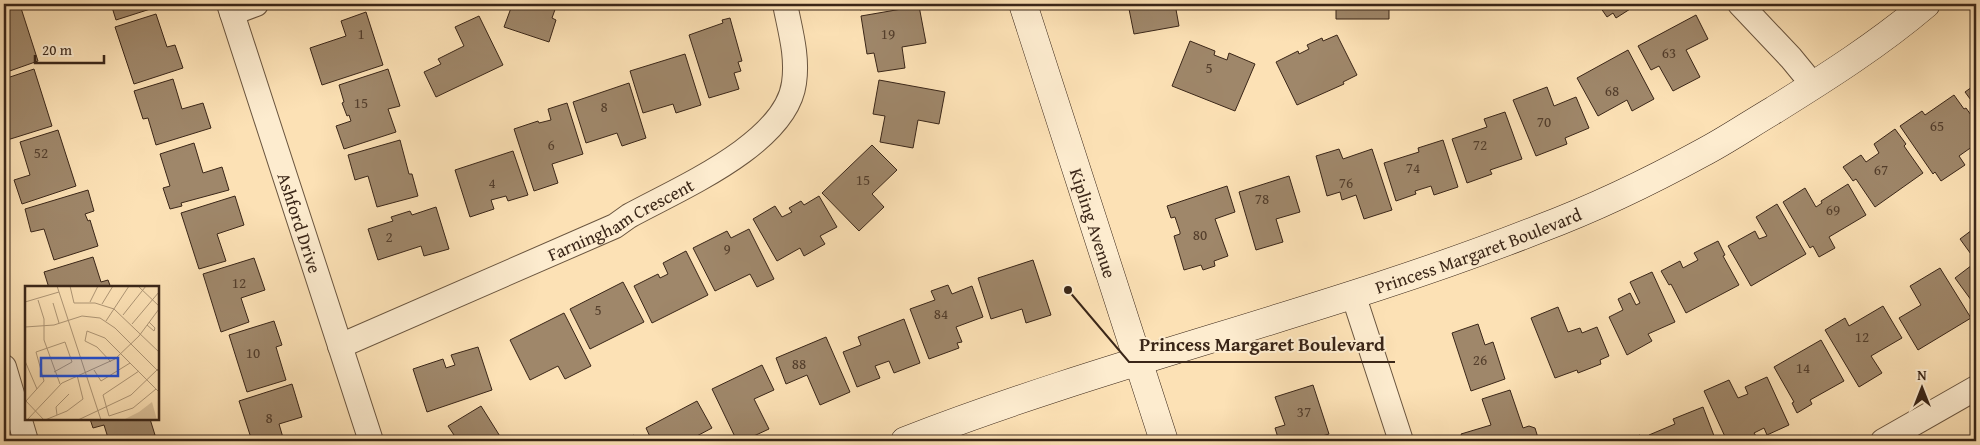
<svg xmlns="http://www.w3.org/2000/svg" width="1980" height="445" font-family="'Gentium Book Plus',serif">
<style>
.building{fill:#9f876a;stroke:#3a2618}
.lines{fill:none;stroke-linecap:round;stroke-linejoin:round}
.street-casing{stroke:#6a553f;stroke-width:26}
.secondary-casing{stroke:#3a2618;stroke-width:29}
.street{stroke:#fdeccf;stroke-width:24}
.secondary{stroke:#fdeccf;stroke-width:28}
.labels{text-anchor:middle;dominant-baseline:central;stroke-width:4;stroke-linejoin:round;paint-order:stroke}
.number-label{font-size:15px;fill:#533e2c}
.street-label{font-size:18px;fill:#3a2618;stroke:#fdeccf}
.inset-road{fill:none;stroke:#ae9676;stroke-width:1}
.view{fill:#1d4ed8;fill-opacity:0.15;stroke:#1d4ed8;stroke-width:2.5}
.inset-edge{fill:none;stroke:#3a2618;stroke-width:2.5}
.leader{fill:none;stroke:#3a2618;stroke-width:2}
.callout-dot{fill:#3a2618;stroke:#fdeccf;stroke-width:2}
.callout-label{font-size:19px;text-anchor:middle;font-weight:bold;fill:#3a2618;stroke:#fdeccf;stroke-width:4;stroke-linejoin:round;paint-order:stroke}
</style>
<rect width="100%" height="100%" fill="#fce1b5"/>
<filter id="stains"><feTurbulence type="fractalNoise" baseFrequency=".004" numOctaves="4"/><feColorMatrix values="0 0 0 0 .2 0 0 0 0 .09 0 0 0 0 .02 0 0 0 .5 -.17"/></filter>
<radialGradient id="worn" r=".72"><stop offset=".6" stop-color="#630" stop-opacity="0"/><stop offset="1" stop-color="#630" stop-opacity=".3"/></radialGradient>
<path class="building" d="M111,4H166L116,20Z
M505,4H557L552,18L556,20L549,42L504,27L511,8L504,6Z
M858,4H880L860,10Z
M1128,4H1175L1179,26L1134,34Z
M1336,4H1389V19H1336Z
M1598,4H1638L1616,18L1613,13L1607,17Z
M20,5L38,61L4,73V10Z
M919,6L926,43L902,47L905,68L878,72L874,53L867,54L861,16Z
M366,12L383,65L322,85L310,48L346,36L341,21Z
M156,14L167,47L175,45L183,68L134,84L115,27Z
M1696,15L1708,39L1686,50L1700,77L1673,91L1659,66L1651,70L1638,46Z
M479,16L503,65L436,97L424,72L441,64L438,59L464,46L455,27Z
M730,18L742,61L738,62L741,71L734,73L739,89L709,98L689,35L723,23L722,20Z
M1337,35L1357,75L1343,82L1344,84L1297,105L1276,62L1298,51L1299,54L1309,49L1307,45L1322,38L1323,41Z
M1190,41L1215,51L1214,55L1227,60L1229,53L1255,64L1235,111L1172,86Z
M1628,50L1654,99L1632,111L1627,100L1598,116L1577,78Z
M685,54L701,105L676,113L673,104L643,113L630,71Z
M34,69L52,126L4,141V114L8,113L4,98V79Z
M388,69L400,106L388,109L396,132L344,149L336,126L351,121L349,115L347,116L342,103L344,102L339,85Z
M173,79L182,109L203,103L211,128L156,145L148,118L143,119L134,91Z
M879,80L945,92L939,124L918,120L913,148L880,142L885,116L873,114Z
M629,83L646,138L622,146L617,133L586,143L573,102Z
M1976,84V107L1965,92Z
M1547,87L1554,106L1576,97L1589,128L1565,138L1567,144L1536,156L1513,100Z
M1954,95L1964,109L1966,108L1976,122V144L1959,156L1965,165L1941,181L1935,172L1933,174L1900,126L1922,111L1925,115Z
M567,103L583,154L552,164L558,183L534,191L514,129L538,121L539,123L551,120L548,109Z
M1505,112L1522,159L1490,170L1492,174L1467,183L1452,139L1487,127L1484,119Z
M1895,129L1906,144L1904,146L1923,173L1875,207L1856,179L1853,181L1843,167L1861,155L1866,162L1879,153L1874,144Z
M58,130L76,186L22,204L14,180L30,175L20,142Z
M400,140L409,174H412L418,196L377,207L368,176L355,180L348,155Z
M1443,140L1458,187L1434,195L1431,186L1415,191L1416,194L1396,201L1384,163L1419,152L1418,148Z
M194,143L203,173L222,167L229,190L181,203L182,206L170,209L163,188L170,186L160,154Z
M872,145L897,170L872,194L884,207L859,231L822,193Z
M1339,149L1343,159L1372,149L1392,210L1364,219L1356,195L1342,200L1340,192L1327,196L1316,156Z
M513,151L528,195L508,201L506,196L491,200L494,209L470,217L455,170Z
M1289,176L1300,212L1276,219L1283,242L1256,250L1239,192Z
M1848,184L1866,215L1829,237L1835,248L1819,257L1813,246L1810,248L1783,202L1805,188L1816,207L1822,203L1821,201Z
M1227,186L1235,212L1215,219L1228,256L1214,261L1215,266L1203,270L1201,265L1184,270L1174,236L1180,234V232L1175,217L1171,218L1167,206Z
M88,190L94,211L85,214L88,221L90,220L98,246L54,260L44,229L31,232L25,209Z
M235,196L244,225L217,234L226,261L199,269L181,213Z
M819,196L837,227L820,236L825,244L804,256L800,248L777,261L753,219L775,206L782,217L792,212L789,208L801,201L804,205Z
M1777,204L1806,254L1751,286L1728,246L1755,231L1759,239L1767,236L1756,217Z
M436,207L449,249L424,256L421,246L378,260L368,229L393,221L391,217L410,211L412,215Z
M1976,227V261L1960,239Z
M749,229L774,279L757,287L750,274L715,291L693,248L727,231L731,238Z
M1718,241L1725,255L1723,256L1739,285L1686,313L1671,284L1669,285L1661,271L1680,261L1683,268L1698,260L1694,253Z
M686,251L708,295L652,323L634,286L658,274L660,278L668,274L663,263Z
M93,257L101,282L108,280L111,288H49L44,272Z
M254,258L265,290L241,298L249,322L221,332L203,274Z
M1033,260L1051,315L1026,323L1022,309L991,319L978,278Z
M1976,262V302L1974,304L1955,278Z
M1940,268L1971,318L1918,350L1899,318L1921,305L1910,286Z
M1652,272L1675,322L1648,334L1652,341L1627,355L1609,317L1623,310L1618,299L1630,293L1636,305L1640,303L1630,282Z
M623,282L644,322L590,349L570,309Z
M948,285L952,294L972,286L983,317L956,327L962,342L957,343L959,348L929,359L910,309L935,300L931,291Z
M1883,306L1902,338L1871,356L1882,373L1859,387L1825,330L1845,318L1849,326Z
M1558,307L1568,332L1580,328L1582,333L1597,327L1609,356L1600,360L1601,364L1578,373L1577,370L1555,378L1531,318Z
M564,313L591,366L565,379L558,366L530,380L510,340Z
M904,319L920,363L894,373L889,361L875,366L880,378L857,387L843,352L861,345L858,337Z
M274,321L282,345L276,347L286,380L247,392L229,335Z
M1478,324L1485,345L1493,342L1505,379L1471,391L1452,333Z
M826,337L850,392L820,405L807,375L786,384L776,358Z
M1821,340L1844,381L1810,400L1812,404L1797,413L1792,403L1794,402L1774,367Z
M478,347L492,390L427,412L413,369L443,359L446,368L455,365L451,355Z
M762,365L774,390L754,399L769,429L743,441H737L712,389Z
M1767,377L1789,425L1767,435L1764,428L1754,433L1756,436L1746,441L1744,437L1736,441H1727L1704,391L1729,380L1738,398L1748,394L1745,387Z
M292,384L302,417L279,424L284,441H252L239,401Z
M1313,385L1329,434L1306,441H1279L1275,428L1285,425L1275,397Z
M1510,390L1523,428L1529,426L1535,428L1539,441H1464L1461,434L1491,425L1482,399Z
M697,401L712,428L695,437L697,441H652L646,428Z
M481,406L503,441H458L448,426Z
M1703,407L1716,441H1652L1649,435L1675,424L1673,419Z
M90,419H150L155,435L135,441H109L104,425L93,428Z
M634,435L638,441H624Z
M1640,435L1642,441H1624Z"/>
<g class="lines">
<g class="street-casing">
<g id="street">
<path id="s1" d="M229,4L371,441"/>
<path d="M1740,4L1791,58L1814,86"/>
<path d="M232,13L256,4"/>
<path d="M1353,294L1401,441"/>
<path id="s2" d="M340,346L615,226L629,216C678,189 786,144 794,83C798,56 790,30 785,4"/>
<path d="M4,367L26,441"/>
<path d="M1883,441L1976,388"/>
</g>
</g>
<g class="secondary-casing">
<g id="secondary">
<path id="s3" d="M1023,4L1164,441"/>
<path id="s4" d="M905,441C1113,360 1332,311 1539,229C1595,208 1649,182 1702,153C1727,140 1750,124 1774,110C1827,77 1879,44 1926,4"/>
</g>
</g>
<use href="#street" class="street"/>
<use href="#secondary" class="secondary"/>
</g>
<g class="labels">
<g class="number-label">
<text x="361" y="33">1</text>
<text x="888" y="33">19</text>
<text x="1669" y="52">63</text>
<text x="1209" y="67">5</text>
<text x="1612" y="90">68</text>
<text x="361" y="102">15</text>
<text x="604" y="106">8</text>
<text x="1544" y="121">70</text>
<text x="1937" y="125">65</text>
<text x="551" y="144">6</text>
<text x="1480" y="144">72</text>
<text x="41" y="152">52</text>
<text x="1413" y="167">74</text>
<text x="1881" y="169">67</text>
<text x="863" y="179">15</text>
<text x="492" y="182">4</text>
<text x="1346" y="182">76</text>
<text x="1262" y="198">78</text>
<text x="1833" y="209">69</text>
<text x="1200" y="234">80</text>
<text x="389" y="236">2</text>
<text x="727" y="248">9</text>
<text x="239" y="282">12</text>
<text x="598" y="309">5</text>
<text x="941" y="313">84</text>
<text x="1862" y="336">12</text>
<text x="253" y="352">10</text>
<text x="1480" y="359">26</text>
<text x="799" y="363">88</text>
<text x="1803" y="367">14</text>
<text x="1304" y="411">37</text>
<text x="269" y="417">8</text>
</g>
<g class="street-label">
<text stroke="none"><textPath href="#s2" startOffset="308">Farningham Crescent</textPath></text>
<text stroke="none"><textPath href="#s3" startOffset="230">Kipling Avenue</textPath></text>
<text stroke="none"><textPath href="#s1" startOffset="230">Ashford Drive</textPath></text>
<text stroke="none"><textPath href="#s4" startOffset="604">Princess Margaret Boulevard</textPath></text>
</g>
</g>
<g transform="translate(25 286)">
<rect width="134" height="134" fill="#fce1b5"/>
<path d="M127,116L132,134H98L114,126Z" fill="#dbc19a"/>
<path class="inset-road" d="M32,0L76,134M45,0L49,17H70L89,23L134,66M113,0L134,20M13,14L19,33V54L35,98M0,16L34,6M65,16L73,0M28,17L34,37M77,18L88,0M98,29L121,0M81,35L104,0M107,38L134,6M122,39L129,45L130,42L124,36M0,41L29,39L57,30L75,32L90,42L134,86M0,75L12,103M86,76L72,61L60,55L62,45L80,52L134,106M69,84L76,95L105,77M114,85L78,109L84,130L108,122L131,103M0,114L19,134M1,115L19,95L11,66L40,56L47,76L29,86M32,129L31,121L44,108M2,134L37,97L90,73L114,50L134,23M20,134L42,125L58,113L52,89M53,134L106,109L133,83"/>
<path class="view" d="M16,72H93V90H16Z"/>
<rect width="134" height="134" class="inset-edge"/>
</g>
<path class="leader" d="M1068 290L1129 362H1395"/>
<circle class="callout-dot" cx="1068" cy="290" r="5"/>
<g class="callout-label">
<text x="1262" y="351">Princess Margaret Boulevard</text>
</g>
<rect width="1980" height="445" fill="none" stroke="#fce1b5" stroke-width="20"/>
<rect x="5" y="5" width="1970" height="435" fill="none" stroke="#3a2618" stroke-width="2.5"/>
<rect x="10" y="10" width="1960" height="425" fill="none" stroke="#3a2618"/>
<g transform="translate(1922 388)" stroke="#fdeccf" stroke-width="4" paint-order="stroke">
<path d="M0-4L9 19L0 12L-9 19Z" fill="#3a2618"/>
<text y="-8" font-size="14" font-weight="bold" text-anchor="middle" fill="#3a2618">N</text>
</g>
<path d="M35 55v8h69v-8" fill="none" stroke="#3a2618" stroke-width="2.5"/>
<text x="42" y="55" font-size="15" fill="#3a2618" stroke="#fdeccf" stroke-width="4" paint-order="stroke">20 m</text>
<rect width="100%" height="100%" filter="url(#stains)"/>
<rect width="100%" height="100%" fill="url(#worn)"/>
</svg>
